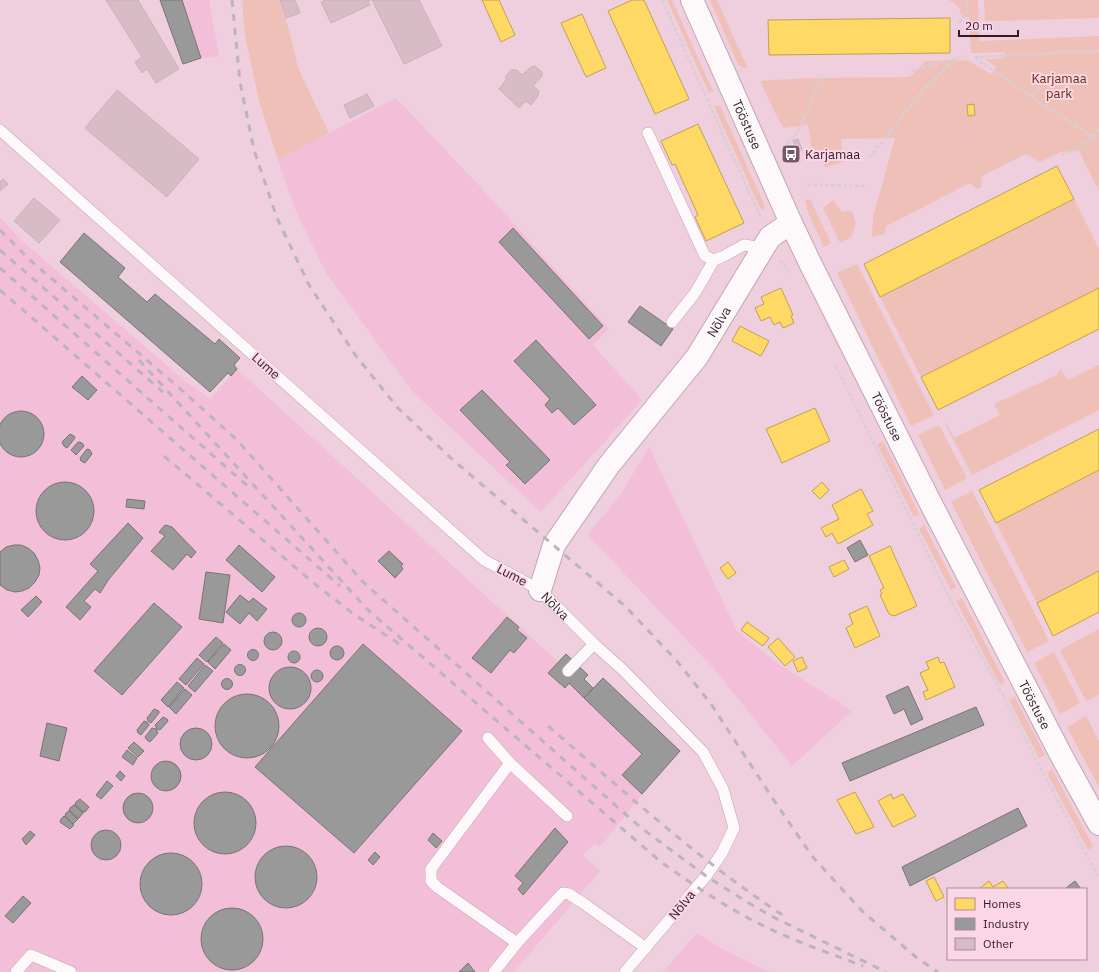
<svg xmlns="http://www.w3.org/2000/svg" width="1099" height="972" font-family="'IBM Plex Sans',sans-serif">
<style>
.built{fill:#f2bed8}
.green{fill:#efc0b8}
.homes{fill:#ffd966;stroke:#c1a053}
.industry{fill:#999;stroke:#7a7376}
.building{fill:#d7bbc5;stroke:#cbb0b9}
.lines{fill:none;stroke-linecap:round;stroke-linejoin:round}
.service-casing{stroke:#c0a6b3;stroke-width:12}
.minor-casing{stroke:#c0a6b3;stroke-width:24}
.tertiary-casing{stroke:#c0a6b3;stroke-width:24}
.path{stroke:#d8ced3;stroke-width:2.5;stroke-dasharray:4 2;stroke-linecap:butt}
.service{stroke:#fdf8fa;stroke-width:11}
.minor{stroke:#fdf8fa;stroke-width:22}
.tertiary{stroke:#fdf8fa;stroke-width:22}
.rail{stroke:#bcb4b9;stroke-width:3;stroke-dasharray:7 7;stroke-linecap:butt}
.labels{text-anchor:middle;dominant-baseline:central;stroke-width:4;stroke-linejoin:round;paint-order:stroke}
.park-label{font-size:13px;fill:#682e07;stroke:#fbd6e7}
.street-label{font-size:13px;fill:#311b26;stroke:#fbd6e7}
.poi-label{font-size:13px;fill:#311b26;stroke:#fbd6e7;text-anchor:start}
</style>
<rect width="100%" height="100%" fill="#efcede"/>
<path class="built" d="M160,0H209L219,56L201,58L183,64Z
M396,98L485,192L609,329L593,345L642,400L541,512L413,392L326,273L295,209L278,160Z
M0,217L21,240L185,381L210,399L237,369L558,662L566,654L588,675L584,679L593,688L603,678L680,751L642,794L600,847L595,843L583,855L600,871L514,972H0Z
M649,447L737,631L774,661L852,711L792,766L716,671L588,535L622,492Z
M697,933L717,946L769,972H663Z"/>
<path class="green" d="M242,0H279L289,30L298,68L329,133L278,160L259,101L245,35Z
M667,0H672L713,91L709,93Z
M710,0H717L748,69L742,67L738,64Z
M949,0H978L979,41L1099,36V191L1079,151L1061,152L1040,162L1026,154L982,176L981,188L977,189L970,183L886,226L885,234L872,237L873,217L895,138L841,139L843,162L825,167L811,145L808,125L784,128L777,117L760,81L807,78L910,77L925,61L968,60L992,75L996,67L985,59L1002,58L1006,52L971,53L969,17H963L958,6Z
M984,0H1099V18L985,21Z
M714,106H718L721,108L764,204V211L760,208Z
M810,199L831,243L824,247L809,215L805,201Z
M1074,199L1099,249V288L921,377L880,297Z
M833,200L842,212L852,211L856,223L851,237L840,243L823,208Z
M857,264L934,415L911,426L837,273Z
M1099,365V410L972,475L945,424L946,423L954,438L1000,415L994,404L1057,375L1058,372L1061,369L1068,380Z
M939,425L967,478L945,490L918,435Z
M883,441L919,514L914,517L877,444Z
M1099,470V571L1037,603L996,523Z
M972,491L1049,641L1027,652L951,502Z
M924,525L956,587L951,590L919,529Z
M962,598L1005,682L1000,685L956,601Z
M1099,629V695L1086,701L1060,650Z
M1054,652L1080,703L1060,714L1034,663Z
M1015,697L1045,755L1039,758L1009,700Z
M1086,716L1099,741V787L1067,727Z
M1052,769L1093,846L1088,850L1049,777L1047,772Z"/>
<path class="homes" d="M482,0H499L515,35L501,42Z
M632,0H644L689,99L655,114L608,11Z
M582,14L606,68L586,77L561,23Z
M950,18V53L769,55L768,20Z
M974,104L975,115L968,116L967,105Z
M698,124L744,223L706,241L695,217L698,215L675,164L672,165L661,141Z
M1057,166L1074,199L880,297L864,264Z
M781,288L793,315L791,316L794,323L783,328L780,322L774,325L770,317L761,321L755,308L764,304L761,297Z
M1099,288V329L938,410L921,377Z
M740,326L769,341L761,356L732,341Z
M815,408L830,441L782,463L766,429Z
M1099,429V470L996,523L979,490Z
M822,482L829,490L820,499L812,491Z
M861,489L873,511L867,514L873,525L838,544L832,533L826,537L821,528L839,519L832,505Z
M890,546L917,606L894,616L889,614L880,595L882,594L880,590L884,588L869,556Z
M844,560L849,569L834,577L829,567Z
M728,562L736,573L728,579L720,568Z
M1099,571V612L1053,636L1037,603Z
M867,606L880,636L855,648L846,628L853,624L849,614Z
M747,622L769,638L763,646L741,630Z
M778,638L795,657L785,666L768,647Z
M802,657L807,668L798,672L793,661Z
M938,657L940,663L944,662L955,687L926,700L923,692L928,690L920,673L929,669L926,662Z
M855,792L874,827L856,834L837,800Z
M891,794L893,799L903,794L916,816L893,827L878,801Z
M934,877L944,897L936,901L926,881Z
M989,881L993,887L1003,881L1009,889H979Z"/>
<path class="industry" d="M160,0H182L201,58L183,64Z
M513,228L603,326L589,339L499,242Z
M84,233L125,268L118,277L147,302L155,294L215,344L219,339L240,358L234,365L237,369L231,376L228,373L210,392L60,262Z
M640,306L673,329L661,346L628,322Z
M536,340L596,405L574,425L558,408L552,413L545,405L550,399L514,361Z
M82,376L97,390L88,400L72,387Z
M482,390L550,460L525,484L506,465L510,462L460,410Z
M-2 434a23 23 0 1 1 46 0a23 23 0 1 1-46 0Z
M70,434L74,436L75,438L67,448L64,446L62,442Z
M78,442L82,443L84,446L76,455L71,450Z
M87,449L90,450L92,454L85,463L81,461L80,458Z
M36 511a29 29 0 1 1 58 0a29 29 0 1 1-58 0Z
M127,499L145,501L144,509L126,507Z
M128,523L143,538L109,579L100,593L95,589L84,601L91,607L80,620L66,607L98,571L90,564Z
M165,525L172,527L196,552L191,558L187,554L173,570L151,551L165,536L159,532Z
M860,540L868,555L855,562L847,548Z
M14,545H21L28,548L34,553L38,560L40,568L39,575L35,582L29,588L22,591L15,592L7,590L0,585V552L6,547Z
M239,545L275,577L262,592L226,560Z
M389,551L403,564L401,566L403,569L395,578L378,561Z
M206,572L230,575L223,623L199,619Z
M240,595L249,602L253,598L267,609L257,621L249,613L240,624L226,612Z
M36,596L42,602L28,617L21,610Z
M154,603L182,627L122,695L94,671Z
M292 620a7 7 0 1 1 14 0a7 7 0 1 1-14 0Z
M507,617L519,627L517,630L527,638L514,653L510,650L491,673L472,658Z
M309 637a9 9 0 1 1 18 0a9 9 0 1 1-18 0Z
M264 641a9 9 0 1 1 18 0a9 9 0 1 1-18 0Z
M216,637L223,643L207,662L199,655Z
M224,644L231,650L215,669L208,662Z
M363,644L462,731L354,853L255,767Z
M330 653a7 7 0 1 1 14 0a7 7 0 1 1-14 0Z
M247.5 655a5.5 5.5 0 1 1 11 0a5.5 5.5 0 1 1-11 0Z
M288 657a6 6 0 1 1 12 0a6 6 0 1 1-12 0Z
M566,654L588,675L584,679L593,688L584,698L569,683L565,688L548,673Z
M197,658L204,664L186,685L179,679Z
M234.5 670a5.5 5.5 0 1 1 11 0a5.5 5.5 0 1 1-11 0Z
M205,665L213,671L195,692L188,686Z
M269 688a21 21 0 1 1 42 0a21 21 0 1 1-42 0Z
M311 676a6 6 0 1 1 12 0a6 6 0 1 1-12 0Z
M603,678L680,751L642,794L622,775L642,754L584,698Z
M221.5 684a5.5 5.5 0 1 1 11 0a5.5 5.5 0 1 1-11 0Z
M177,682L184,688L168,707L161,700Z
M908,686L923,719L911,725L904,709L894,714L886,696Z
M185,689L192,695L176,714L169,707Z
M215 726a32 32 0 1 1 64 0a32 32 0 1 1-64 0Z
M976,707L984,725L850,781L842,763Z
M154,709L159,711V713L151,723L148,721L147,718Z
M163,717L167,719L168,721L160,730L157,729L155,725Z
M144,721L147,722L149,725L141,735L138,733L137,730Z
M47,723L67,728L59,761L40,756Z
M180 744a16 16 0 1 1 32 0a16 16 0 1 1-32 0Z
M152,728L156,729L158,733L150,742L147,740L145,737Z
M134,742L144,751L138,757L128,748Z
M127,750L137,758L133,765L122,757Z
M151 776a15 15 0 1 1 30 0a15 15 0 1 1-30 0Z
M120,771L125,776L121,781L116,776Z
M107,781L113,786L101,799L96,795Z
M194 823a31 31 0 1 1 62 0a31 31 0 1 1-62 0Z
M123 808a15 15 0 1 1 30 0a15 15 0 1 1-30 0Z
M80,799L89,807L85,812H83L75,805L76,802Z
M74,805L83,813L79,818H78L69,810L71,807Z
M1018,808L1027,826L910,886L902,867Z
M69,811L78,819L73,824L65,816L66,813Z
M64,816L74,825L70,829L60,822L61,819Z
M555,828L568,842L523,895L518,889L523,883L515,876Z
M91 845a15 15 0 1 1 30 0a15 15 0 1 1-30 0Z
M30,831L35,835L26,845L22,839Z
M433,833L442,841L436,848L428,840Z
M255 877a31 31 0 1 1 62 0a31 31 0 1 1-62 0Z
M375,852L380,857L373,865L368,860Z
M140 884a31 31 0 1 1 62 0a31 31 0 1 1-62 0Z
M1075,881L1081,889H1065L1071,884Z
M23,896L31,903L13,923L5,916Z
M201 939a31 31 0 1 1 62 0a31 31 0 1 1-62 0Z
M468,963L475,972H459Z"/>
<path class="building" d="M106,0H138L179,69L156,83L147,69L142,73L135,62L142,57Z
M280,0H295L300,13L286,18Z
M325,0H371L368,1L370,5L331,23L321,2Z
M372,0H419L442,46L404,64Z
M535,66L542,72V76L533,86L539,91L538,96L531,105L526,101L519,108L499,89L507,79L505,77L511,70H517L522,75L531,67Z
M117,90L199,159L167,197L85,128Z
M367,94L374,106L350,118L344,105Z
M798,139L802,150L798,152L793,141Z
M3,179L8,184L0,191V182Z
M34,198L60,220L39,243L14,221Z"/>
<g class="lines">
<g class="service-casing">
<g id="service">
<path id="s1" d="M0,130L484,560L540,590L594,644L623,670L703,752L723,789L734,828L722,853L706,876L625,972"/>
<path d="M648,133L705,256L714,260L722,257L744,245L764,248"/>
<path d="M672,322L695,293L714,260"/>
<path d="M568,671L594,644"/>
<path d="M488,738L510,763L431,869V881L437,887L517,943L563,893L569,894L583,903L646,948"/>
<path d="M510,763L567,816"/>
<path d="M16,972L31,955L71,972"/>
<path d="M494,972L517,943"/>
</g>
</g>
<g class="minor-casing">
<g id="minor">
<path id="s2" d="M540,590L554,545L609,465L697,357L770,237L791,223"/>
</g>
</g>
<g class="tertiary-casing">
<g id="tertiary">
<path id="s3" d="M692,0L791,223L810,263L931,504L1061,755L1099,824"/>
</g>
</g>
<path class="path" d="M662,0L761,218
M959,23L967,12V0
M1099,51L974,57L1032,97L1099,141
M911,71L965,56
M1032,97L1040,87
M787,144L798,132L823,74
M1062,155C1078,149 1088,144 1099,129
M869,158L924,89L955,58
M807,185L865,186
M780,260L790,272
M836,366L948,595L1004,697L1039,765L1099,878"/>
<use href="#service" class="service"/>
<use href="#minor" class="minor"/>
<use href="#tertiary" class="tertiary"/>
<path class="rail" d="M232,0L240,82L254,150L277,218L309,285L356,356L398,408L453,460L625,606L676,660L711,704L771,796L812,856L862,911L917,958L938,972
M0,230L30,260L177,386L237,440L363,582L640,827L706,876L747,902L773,917L886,972
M0,250L163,392
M0,268L252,490
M0,290L340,586
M139,360L369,611L661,862C691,883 722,905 756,922C790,940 827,952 863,966
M164,456L316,585L355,615L404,647
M548,726C626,793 701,862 787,918"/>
</g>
<defs>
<g id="bus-square" transform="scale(1)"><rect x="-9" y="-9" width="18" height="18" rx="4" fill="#745a66" stroke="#fbd6e7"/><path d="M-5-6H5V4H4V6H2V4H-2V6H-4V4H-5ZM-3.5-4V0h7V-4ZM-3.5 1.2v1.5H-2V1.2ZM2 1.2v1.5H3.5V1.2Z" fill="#fff"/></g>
</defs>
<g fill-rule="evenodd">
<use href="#bus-square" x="791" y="154"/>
</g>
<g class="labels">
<g class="park-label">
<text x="1059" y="78">Karjamaa<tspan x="1059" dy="15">park</tspan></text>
</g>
<g class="street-label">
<text stroke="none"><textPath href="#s3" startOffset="136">Tööstuse</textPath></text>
<text stroke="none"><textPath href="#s2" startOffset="325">Nõlva</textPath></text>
<text transform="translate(266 366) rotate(42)">Lume</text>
<text stroke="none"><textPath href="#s3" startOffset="460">Tööstuse</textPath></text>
<text transform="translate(512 575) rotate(28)">Lume</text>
<text stroke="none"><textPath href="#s1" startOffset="733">Nõlva</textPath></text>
<text stroke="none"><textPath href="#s3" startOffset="784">Tööstuse</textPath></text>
<text transform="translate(682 905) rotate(-51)">Nõlva</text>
</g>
<g class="poi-label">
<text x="805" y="154">Karjamaa</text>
</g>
</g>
<rect x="947" y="888" width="140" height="72" fill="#fbd6e7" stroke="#aa8b9a"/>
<rect x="955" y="898" width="20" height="12" fill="#ffd966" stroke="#aa8b9a"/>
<text x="983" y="908" font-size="12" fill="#311b26">Homes</text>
<rect x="955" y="918" width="20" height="12" fill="#999999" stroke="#aa8b9a"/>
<text x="983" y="928" font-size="12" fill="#311b26">Industry</text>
<rect x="955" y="938" width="20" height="12" fill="#d7bbc5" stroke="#aa8b9a"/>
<text x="983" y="948" font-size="12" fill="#311b26">Other</text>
<path d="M959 30v6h59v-6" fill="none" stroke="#311b26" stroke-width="2"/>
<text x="965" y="30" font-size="12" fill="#311b26" stroke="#fbd6e7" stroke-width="3" paint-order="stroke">20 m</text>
</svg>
